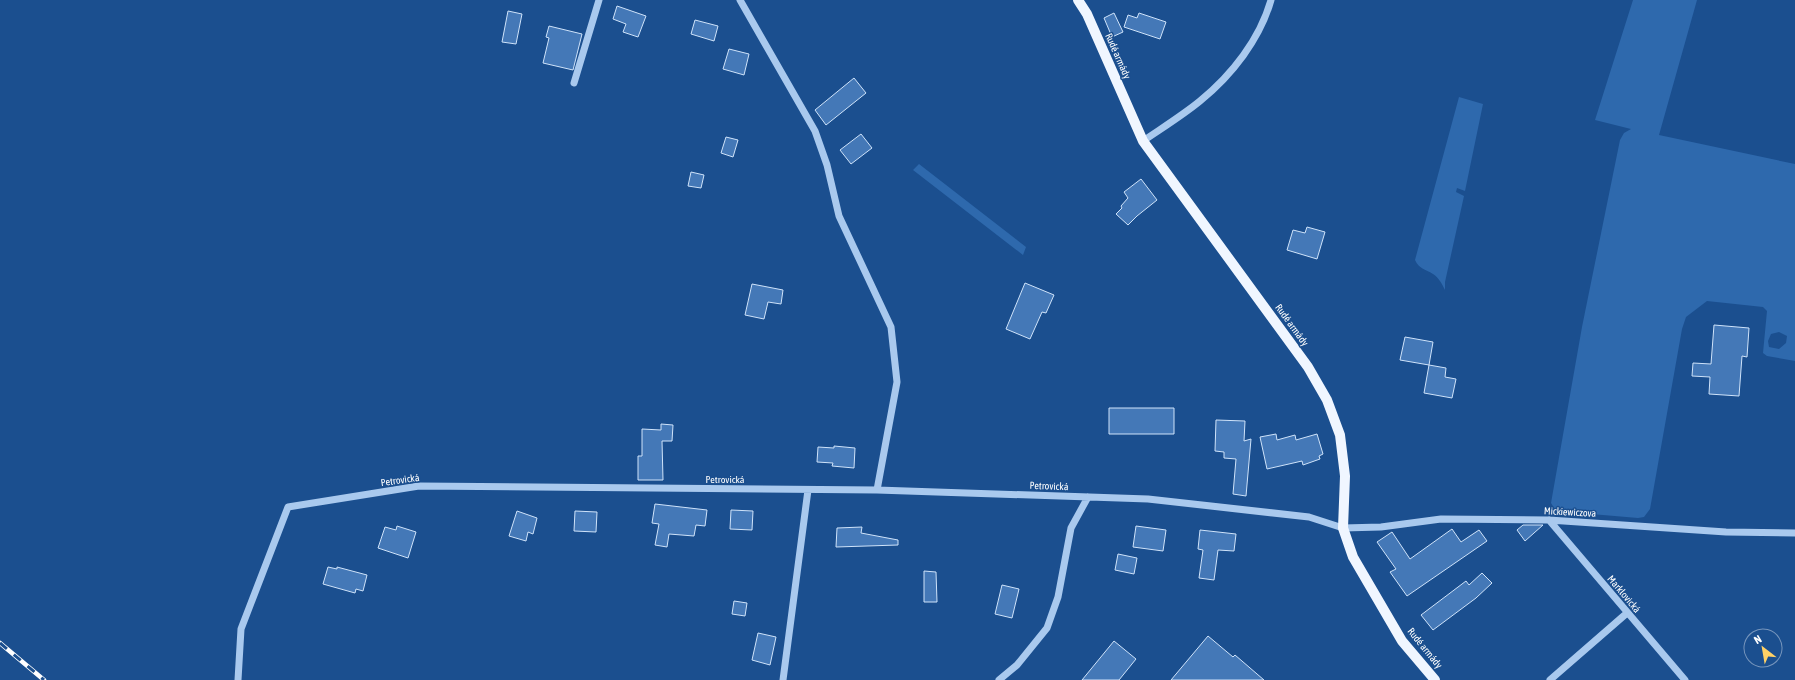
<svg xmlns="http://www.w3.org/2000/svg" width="1795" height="680" font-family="'Asap Condensed',sans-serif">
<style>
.green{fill:#2e69ad;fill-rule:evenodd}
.building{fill:#4478b7;stroke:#cfe3fa}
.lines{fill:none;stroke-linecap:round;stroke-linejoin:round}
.minor{stroke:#a9c9ee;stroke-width:7}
.major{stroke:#f0f6ff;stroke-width:10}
.rail-casing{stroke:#fff;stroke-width:4.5}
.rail{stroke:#1b4f8f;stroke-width:3;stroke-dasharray:9;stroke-linecap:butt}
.labels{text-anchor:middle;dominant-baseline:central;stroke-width:3;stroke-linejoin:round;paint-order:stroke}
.street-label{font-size:10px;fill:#fff;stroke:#1b4f8f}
</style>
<rect width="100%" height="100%" fill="#1b4f8f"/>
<path class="green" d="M1633,0H1697L1659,135L1795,164V361L1767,356L1763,353L1767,311L1763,307L1707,301L1686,317L1682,329L1650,509L1644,517L1638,518L1556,511L1551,503L1582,327L1620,140L1624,133L1631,129L1595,120ZM1779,332L1787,336L1786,343L1779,349L1769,347L1768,341L1771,334Z
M1459,97L1483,104L1465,191L1457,188L1456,192L1464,196L1445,282V290C1442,284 1439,278 1433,274C1425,269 1419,269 1415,260Z
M919,164L1026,247L1023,255L913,170Z"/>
<path class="building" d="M617,6L646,16L638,37L623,32L626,24L613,19Z
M508,11L522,14L516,44L502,42Z
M1114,13L1123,32L1112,37L1104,18Z
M1139,13L1166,22L1160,39L1124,27L1128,15L1137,18Z
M695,20L718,26L714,41L691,34Z
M549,26L582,34L573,70L543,63L549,38L546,37Z
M729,49L749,54L744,75L723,69Z
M854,78L866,93L826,125L815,110Z
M861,134L872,148L851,164L840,150Z
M726,137L738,140L733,157L721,153Z
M691,172L704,175L701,188L688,186Z
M1141,179L1157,200L1137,216L1128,225L1116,214L1122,208L1121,206L1128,198L1124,192Z
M1307,227L1325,232L1317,259L1287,250L1293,230L1305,233Z
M1025,283L1054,295L1046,313L1042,312L1030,339L1006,329Z
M752,284L783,290L781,304L768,302L764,319L745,315Z
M1714,325L1749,328L1747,357L1742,356L1739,396L1709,394L1710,377L1692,376L1693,363L1711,364Z
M1405,337L1433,342L1429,365L1400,360Z
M1429,365L1446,368L1445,377L1456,379L1452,398L1424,393Z
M1109,408H1174V434H1109Z
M1216,420L1245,421L1244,441L1251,439L1246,496L1233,494L1236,459L1224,458V452L1215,451Z
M661,424L673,425L672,441H662L663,480H638V456H642V429L661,430Z
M1276,434L1277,440L1295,435L1296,440L1317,434L1323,454L1319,456L1320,459L1303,465L1302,461L1267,469L1260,437Z
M834,446L855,448L854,468L832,466L833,463L817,462L818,447L834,448Z
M655,504L707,510L705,526L696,525L694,536L669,534L667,547L655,545L659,524L652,523Z
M731,510L753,511L752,530L730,529Z
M517,511L537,518L533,534L528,532L526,541L509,536Z
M575,511L597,512L596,532L574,531Z
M1523,525H1543L1525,541L1517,530Z
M397,526L416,532L408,558L378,548L385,527L396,530Z
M1136,526L1166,530L1163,551L1133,547Z
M862,527L861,533L898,540V545L836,547L837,528Z
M1452,529L1461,542L1479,530L1487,541L1407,596L1390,572L1396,569L1377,542L1392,532L1410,559Z
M1200,530L1236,534L1234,551L1218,550L1214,580L1199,578L1203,550L1198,549Z
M1118,554L1137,558L1134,574L1115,570Z
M328,567L337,569V567L367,575L363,591L356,589L355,593L323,584Z
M924,571L936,572L937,602H924Z
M1482,573L1492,583L1476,598L1433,630L1421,615L1466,581L1469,585Z
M1002,585L1019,589L1012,618L995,614Z
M734,601L747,603L745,616L732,614Z
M758,633L776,637L770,665L752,660Z
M1208,636L1233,657L1235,655L1264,680H1171Z
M1114,641L1136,659L1119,680H1082Z"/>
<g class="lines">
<path class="minor" d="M740,0L815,131L827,165L839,216L891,327L897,382L877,490
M574,83L599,0
M1143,141C1162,128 1183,115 1200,101C1232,75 1260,39 1271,0
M1549,520L1685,680
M238,680L241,629L288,507L419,486L877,490L1148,499L1309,517L1343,528L1381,527L1441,519L1549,520L1726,532L1795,533
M783,680L808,490
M999,680L1017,665L1047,628L1058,597L1071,528L1088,497
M1550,680L1627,613"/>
<path class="major" d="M1078,0L1087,14L1143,141L1308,367L1327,400L1340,435L1345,476L1343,528L1353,557L1402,641L1435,680"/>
<g class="rail-casing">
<path id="rail" d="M0,643L44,680"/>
</g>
<use href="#rail" class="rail"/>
</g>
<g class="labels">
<g class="street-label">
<text transform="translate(1118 56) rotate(66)">Rudé armády</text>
<text transform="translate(1292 325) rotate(54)">Rudé armády</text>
<text x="725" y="479">Petrovická</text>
<text transform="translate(400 480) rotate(-8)">Petrovická</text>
<text transform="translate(1049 486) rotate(2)">Petrovická</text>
<text transform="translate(1570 512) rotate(3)">Mickiewiczova</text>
<text transform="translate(1624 594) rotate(50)">Marklovická</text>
<text transform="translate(1425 648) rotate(51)">Rudé armády</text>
</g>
</g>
<g transform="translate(1763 648) rotate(329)"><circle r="19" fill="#1b4f8f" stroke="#7695bc"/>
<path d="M0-3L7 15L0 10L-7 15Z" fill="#ffd166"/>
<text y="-6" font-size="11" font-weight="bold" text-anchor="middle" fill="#ffffff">N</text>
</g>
</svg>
